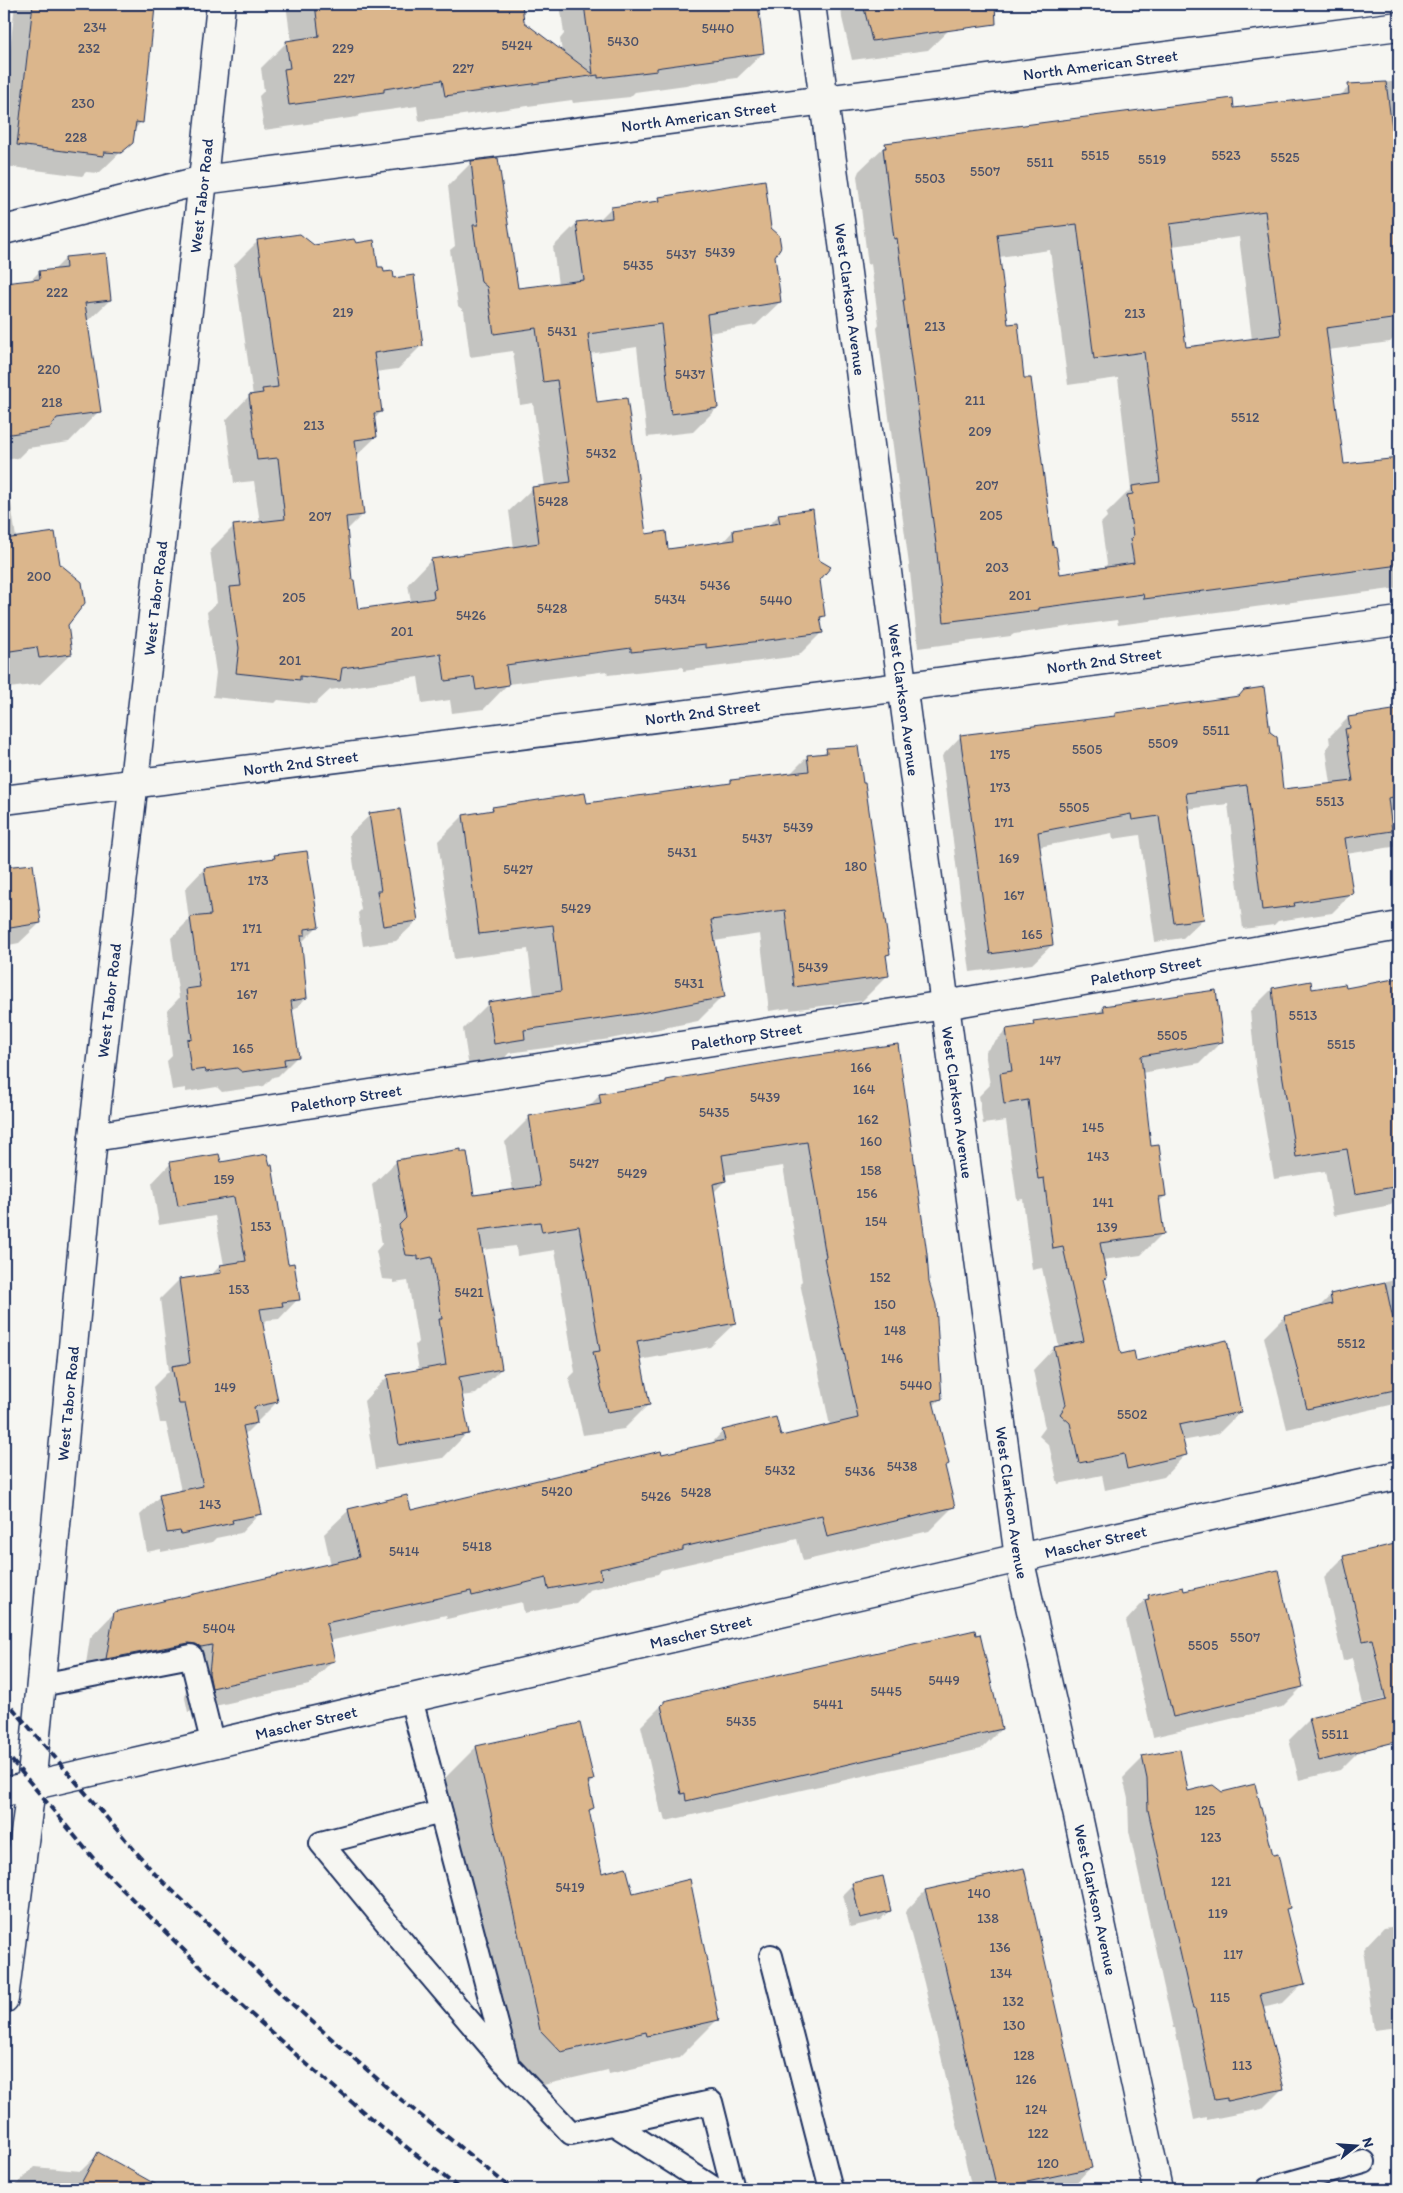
<svg xmlns="http://www.w3.org/2000/svg" width="1403" height="2193" font-family="Itim,sans-serif">
<style>
.shadow{fill:#0003;fill-rule:evenodd}
.building{fill:#dbb68c;stroke:#1b2f5e;fill-rule:evenodd}
.lines{fill:none;stroke-linecap:round;stroke-linejoin:round}
.service-casing{stroke:#1b2f5e;stroke-width:26}
.minor-casing{stroke:#1b2f5e;stroke-width:31}
.tertiary-casing{stroke:#1b2f5e;stroke-width:31}
.service{stroke:#f6f6f2;stroke-width:22}
.minor{stroke:#f6f6f2;stroke-width:28}
.tertiary{stroke:#f6f6f2;stroke-width:28}
.rail{stroke:#1b2f5e;stroke-width:4;stroke-dasharray:8 4;stroke-linecap:butt}
.labels{text-anchor:middle;dominant-baseline:central;stroke-width:4;stroke-linejoin:round;paint-order:stroke}
.number-label{font-size:14px;fill:#4b516a}
.street-label{font-size:16px;fill:#1b2f5e;stroke:#f6f6f2}
</style>
<rect width="100%" height="100%" fill="#f6f6f2"/>
<filter id="ink" filterUnits="userSpaceOnUse"><feTurbulence type="fractalNoise" baseFrequency=".02" numOctaves="2"/><feDisplacementMap in="SourceGraphic" scale="10" xChannelSelector="R" yChannelSelector="G"/><feConvolveMatrix kernelMatrix="1 2 1 2 8 2 1 2 1" color-interpolation-filters="sRGB"/></filter>
<g filter="url(#ink)">
<path class="shadow" d="M15,4H154L141,122L133,131L131,142L99,173L86,172L82,176L4,166V104Z
M286,4H395L401,55L465,46L459,4H521L523,23L562,52L560,39L564,34L560,4H756L763,53L737,78L635,92L630,97L573,103L572,100L419,121L417,106L361,114L357,117L264,130L259,96L264,91L261,68L287,42L291,41Z
M841,4H950L953,26L928,50L852,60L842,18Z
M1399,81V333L1390,342L1328,350L1343,466L1394,460L1399,455V588L1118,625L1117,620L1014,634L1011,636L918,648L910,572L877,328L879,325L871,264L868,265L857,176L859,171L886,145L1233,110L1339,97L1349,87ZM1239,237L1252,340L1185,348L1172,246ZM1050,250L1068,385L1118,378L1131,489L1106,514L1107,517L1101,523L1107,564L1104,568L1059,575L1052,548L1023,380L1007,325L999,257Z
M472,162L517,290L558,285L553,247L577,223L599,220L611,208L656,202L660,198L774,256L780,302L756,325L708,333L717,408L693,432L647,437L637,347L589,354L595,403L645,535L667,550L722,543L733,531L767,527L779,515L819,580L824,616L820,620L822,632L798,656L683,671V667L608,675L607,671L508,684L484,709L452,713L450,700L422,704L418,677L330,690L315,704L278,700L275,703L213,697L216,673L207,612L217,603L210,550L234,526L260,523L254,481L234,483L226,420L249,396H253L234,265L258,241L313,247L377,268L393,280L422,345L398,369L375,372L381,412L374,419L376,437L355,457L362,515L346,531L351,582L357,610L411,602L408,584L431,560L514,548L509,511L533,488L545,486L533,403L520,405L513,351L470,357L464,311L458,306L450,250L455,246L448,186Z
M66,258L110,300L86,323L99,411L69,442L28,448L18,458L5,460L16,538L67,624L71,654L40,684L9,688L7,677H4V284L30,281L39,272L53,271Z
M1399,710V846L1346,854L1351,894L1332,913L1278,921L1274,925L1243,929L1228,804L1187,809L1203,919L1183,938L1155,942L1140,835L1113,839L1112,833L1039,847L1052,945L1032,964L970,972L942,756L961,736L1112,717L1115,715L1269,733L1282,790L1331,784L1326,749L1330,745L1329,737L1348,718Z
M827,750L889,954L885,957L888,975L862,1001L790,1010V1008L769,1011L760,934L714,941L723,996L698,1021L610,1039L509,1053L499,1064L469,1068L463,1029L489,1003L534,996L528,949L454,959L438,841L463,816L489,812L493,808L585,805L728,785L732,782L790,774L808,756L822,754Z
M370,815L417,921L396,941L363,946L358,913L361,910L349,835Z
M306,852L317,927L300,944L306,998L291,1013L298,1056L278,1076L273,1077L264,1086L222,1092L217,1087L186,1092V1088L172,1090L167,1061L172,1056L167,1011L179,998L171,938L189,920L185,889L204,869L271,860L274,857Z
M31,865L40,923L19,943L4,946V866Z
M1399,980V1197L1391,1205L1333,1216L1325,1171L1274,1179L1256,1072L1250,1011L1272,989L1345,990Z
M1104,1007L1222,1041L1200,1063L1141,1073L1150,1148L1165,1196L1158,1203L1162,1234L1141,1255L1102,1260L1103,1280L1120,1355L1240,1412L1218,1434L1182,1441L1185,1455L1164,1477L1105,1490L1102,1475L1058,1484L1049,1445L1039,1436L1045,1428L1033,1370L1054,1348L1059,1347L1042,1268L1032,1270L1023,1199L1017,1200L1006,1121L983,1124L979,1096L990,1085L985,1052L1007,1030L1029,1027L1034,1022L1097,1014Z
M796,1059L940,1399L933,1406L947,1464L944,1467L953,1507L929,1531L803,1561L797,1539L661,1570L658,1574L589,1590L576,1603L524,1613L522,1602L447,1619L446,1615L329,1641L333,1660L309,1685L188,1712L185,1698L188,1668L176,1671L171,1668L83,1683L90,1638L114,1613L331,1565L324,1534L349,1510L410,1512L710,1445L723,1431L780,1438L830,1426L800,1283L802,1281L783,1166L724,1175L725,1181L713,1193L735,1323L710,1347L640,1360L649,1404L624,1429L583,1435L569,1378L575,1372L555,1250L517,1256L516,1246L481,1250L501,1369L476,1394L461,1396L467,1433L443,1458L375,1469L364,1401L388,1376L419,1371L415,1345L418,1342L408,1281L394,1283V1280L382,1279L376,1251L382,1244L372,1185L397,1161L473,1196L513,1191L505,1142L530,1117L587,1108L600,1095Z
M171,1163H220L287,1266L298,1299L279,1319L267,1320L262,1325L277,1402L244,1435L260,1513L241,1533L216,1538L212,1542L161,1552V1549L147,1552L140,1515L160,1496L181,1491L166,1423H160L153,1387L169,1371L160,1299L179,1280L210,1276L220,1266L224,1265L215,1216L159,1225L152,1183Z
M1399,1279V1403L1287,1429L1264,1337L1284,1317L1317,1309L1331,1295Z
M1399,1544V1744L1389,1698L1363,1704L1352,1658L1343,1661L1324,1577L1344,1557Z
M1183,1593L1302,1687L1282,1707L1153,1737L1126,1621L1149,1596Z
M664,1703L1001,1729L981,1749L666,1821L664,1813H661L641,1726Z
M1310,1719L1360,1750L1340,1770L1299,1780L1289,1740Z
M476,1747L593,1780L588,1785L593,1808L588,1813L601,1874L632,1894L718,2019L679,2058L609,2074L608,2070L522,2090L438,1785Z
M1143,1758L1272,1857L1288,1908L1285,1910L1303,1983L1283,2003L1262,2008L1282,2089L1262,2109L1207,2120V2117L1194,2120L1175,2028H1173L1129,1831L1128,1799L1123,1778Z
M853,1884L890,1910L880,1920L850,1927L843,1894Z
M925,1891L1091,2167L1071,2188L1063,2189H972L924,1983L905,1912Z
M1399,1926V2027L1374,2030L1363,1949L1383,1928Z
M98,2154L157,2187L156,2189H12L34,2167L81,2171Z"/>
<path class="building" d="M33,4H124L155,7L143,123L136,122L133,143L121,153L104,152L103,156L17,145Z
M315,4H522L524,22L593,74L584,4H758L764,53L662,67L657,68V71L598,78V75L445,96L442,80L384,89V92L289,105L284,69L290,68L286,41L319,36Z
M863,4H995L996,24L872,41Z
M1386,82L1399,182V318L1326,328L1344,464L1399,458V565L1144,599L1143,594L1039,608V610L944,622L936,544L903,300H905L897,238L894,239L883,148H886L885,143L1233,98L1234,108L1349,94L1348,84ZM1265,211L1281,335L1186,347L1170,224ZM1077,224L1094,359L1144,352L1160,482L1132,486L1133,494L1127,495L1133,536L1130,539L1134,563L1060,574L1056,547L1053,546L1031,378H1024L1018,323L1008,324L997,234Z
M498,158L518,288L584,280L576,222L612,218L611,207L660,201L659,197L765,180L771,228L779,235L781,247L775,256L781,302L707,314L718,408L671,414L661,324L588,334L597,402L627,398L646,534L666,531L668,549L734,540L733,530L780,523L778,514L813,509L819,560L831,567L820,580L825,616L820,617L823,633L706,648V644L631,652V648L506,665L509,685L476,690L474,677L445,681L441,654L342,668L340,681L300,676V680L236,673L239,648L230,587L241,586L233,525L285,519L278,458L257,460L249,395L263,393L262,389L278,387L257,240L300,234L314,245L354,239L356,243L374,240L378,267H383L384,272L393,271L394,278L414,275L423,346L374,353L382,412L374,413L377,437L355,440L364,515L346,517L352,580H354L358,609L434,598L433,590L436,589L431,559L539,543L532,487L571,482L557,380L543,382L536,328L494,334L487,287L481,282L473,225H478L471,161Z
M106,253L111,300L85,303L101,412L57,418L50,428L4,435V283L40,279L39,271L66,268L65,257Z
M55,532L60,564L82,582L85,603L68,625L72,654L39,658L37,647L4,652V539Z
M1264,687L1270,732L1277,737L1283,789L1353,781L1345,729L1350,728L1348,717L1399,709V796L1388,798L1392,831L1345,838L1353,894L1294,903L1295,906L1262,910L1247,785L1186,793L1204,919L1174,923L1159,816L1132,820L1131,814L1038,832L1053,945L990,954L960,735L1115,716V713L1239,696L1244,690Z
M858,746L863,783H865L890,954L886,955L889,976L815,986V984L794,987L785,910L711,920L725,997L636,1014L524,1030L525,1039L494,1044L488,1002L561,991L553,925L479,934L463,815L493,810L492,807L585,793L587,803L731,783V780L809,771L807,755L827,753L826,748Z
M400,809L418,921L383,926L377,891H381L369,813Z
M307,851L319,927L305,929V935H301L307,998L291,1001L299,1057L284,1059L285,1066L242,1072L237,1068L206,1072L205,1069L191,1071L187,1040L192,1039L186,989L200,987L190,917L211,915L204,868L275,858L274,855Z
M33,864L41,923L4,929V867Z
M1399,978V1186L1355,1194L1347,1149L1296,1157L1278,1049L1272,988L1311,981L1312,989L1345,984L1346,988Z
M1216,990L1223,1042L1141,1056L1151,1146L1159,1145L1166,1196L1159,1197L1164,1234L1100,1243L1107,1278L1104,1279L1121,1354L1134,1351L1136,1361L1227,1340L1241,1412L1179,1425L1187,1455L1127,1469L1124,1454L1079,1463L1070,1423L1060,1414L1066,1405L1054,1347L1084,1341L1063,1247L1053,1249L1044,1178L1038,1179L1028,1100L1004,1104L1000,1073L1012,1071L1006,1029L1034,1025L1033,1021L1104,1012L1103,1006Z
M898,1044L927,1254L929,1282L936,1305L942,1399L933,1401L949,1464L945,1466L955,1507L827,1537L822,1515L683,1547V1550L600,1569L602,1579L548,1589L546,1578L472,1596L471,1591L326,1623L335,1661L212,1688L209,1673L212,1645L201,1647L196,1644L189,1643L106,1659L114,1612L359,1557L348,1509L407,1495L411,1510L661,1451L662,1454L725,1440L722,1430L776,1417L781,1436L858,1418L824,1258L826,1257L807,1142L722,1155L726,1181L713,1184L736,1323L637,1341L650,1405L607,1412L593,1352L600,1351L579,1226L542,1232L540,1222L479,1230L502,1369L459,1377L469,1434L399,1445L387,1375L446,1365L439,1319H442L432,1257L418,1260V1256L406,1255L399,1225L406,1218L396,1160L461,1149V1152H467L474,1195L540,1186L529,1116L601,1104L599,1094L666,1083V1080L796,1058Z
M219,1154L221,1162L267,1154L270,1165H272L288,1264L294,1263L300,1300L282,1302L283,1306L260,1309L278,1402L254,1407L257,1423L243,1426L262,1514L232,1520L233,1523L181,1534L180,1531L167,1533L159,1495L203,1486L185,1404H179L172,1366L190,1363L179,1279L221,1273L220,1265L246,1261L234,1197L178,1206L170,1162Z
M1385,1282L1393,1319L1399,1317V1389L1307,1409L1284,1316L1332,1304L1330,1294Z
M1399,1543V1741L1319,1761L1309,1718L1386,1700L1372,1639L1363,1641L1343,1556Z
M1278,1570L1303,1687L1173,1717L1145,1600L1149,1599L1148,1595L1183,1587L1184,1591Z
M975,1630L976,1635L980,1634L1002,1729L686,1801L685,1793L681,1794L661,1705L664,1704V1701Z
M580,1723L594,1780L588,1781L594,1808L589,1810L602,1873L626,1867L633,1893L690,1879L719,2020L647,2036L646,2032L561,2052L540,2030L476,1746Z
M1180,1749L1188,1791L1213,1785L1222,1792L1255,1784L1273,1855L1278,1854L1290,1908L1286,1909L1305,1984L1260,1994L1284,2089L1227,2101V2098L1214,2100L1195,2009H1193L1148,1810L1147,1779L1142,1756Z
M1024,1868L1092,2168L1004,2187L1003,2184L996,2185L944,1962L925,1890Z
M883,1876L891,1911L860,1918L852,1883Z
M98,2152L164,2189H78Z"/>
<g class="lines">
<g class="service-casing">
<path id="service" d="M41,1685L191,1656L213,1745
M411,1699L508,2066L571,2133L711,2102L733,2189
M441,1812L321,1843L419,1962L504,2062
M771,1956L831,2189
M614,2124L715,2189
M1268,2189L1364,2162"/>
</g>
<g class="minor-casing">
<g id="minor">
<path id="s1" d="M811,4L1019,1558L1078,1816L1158,2189"/>
<path id="s2" d="M4,230L203,180L1399,26"/>
<path id="s3" d="M4,800L901,687L1399,621"/>
<path id="s4" d="M93,1137L945,1005L1399,926"/>
</g>
</g>
<g class="tertiary-casing">
<g id="tertiary">
<path id="s5" d="M4,1792L1019,1558L1399,1475"/>
<path id="s6" d="M4,1999L31,1787L93,1137L203,180L221,4"/>
</g>
</g>
<use href="#service" class="service"/>
<use href="#minor" class="minor"/>
<use href="#tertiary" class="tertiary"/>
<path class="rail" d="M4,1698L155,1874L283,1996L399,2098L512,2189
M4,1751L103,1870L221,1987L302,2060L386,2131L460,2189"/>
</g>
</g>
<g class="labels">
<g class="number-label">
<text x="95" y="27">234</text>
<text x="718" y="28">5440</text>
<text x="623" y="41">5430</text>
<text x="517" y="45">5424</text>
<text x="89" y="48">232</text>
<text x="343" y="48">229</text>
<text x="463" y="68">227</text>
<text x="344" y="78">227</text>
<text x="83" y="103">230</text>
<text x="76" y="137">228</text>
<text x="1095" y="155">5515</text>
<text x="1226" y="155">5523</text>
<text x="1285" y="157">5525</text>
<text x="1152" y="159">5519</text>
<text x="1040" y="162">5511</text>
<text x="985" y="171">5507</text>
<text x="930" y="178">5503</text>
<text x="720" y="252">5439</text>
<text x="681" y="254">5437</text>
<text x="638" y="265">5435</text>
<text x="57" y="292">222</text>
<text x="343" y="312">219</text>
<text x="1135" y="313">213</text>
<text x="935" y="326">213</text>
<text x="562" y="331">5431</text>
<text x="49" y="369">220</text>
<text x="690" y="374">5437</text>
<text x="975" y="400">211</text>
<text x="52" y="402">218</text>
<text x="1245" y="417">5512</text>
<text x="314" y="425">213</text>
<text x="980" y="431">209</text>
<text x="601" y="453">5432</text>
<text x="987" y="485">207</text>
<text x="553" y="501">5428</text>
<text x="991" y="515">205</text>
<text x="320" y="516">207</text>
<text x="997" y="567">203</text>
<text x="39" y="576">200</text>
<text x="715" y="585">5436</text>
<text x="1020" y="595">201</text>
<text x="294" y="597">205</text>
<text x="670" y="599">5434</text>
<text x="776" y="600">5440</text>
<text x="552" y="608">5428</text>
<text x="471" y="615">5426</text>
<text x="402" y="631">201</text>
<text x="290" y="660">201</text>
<text x="1216" y="730">5511</text>
<text x="1163" y="743">5509</text>
<text x="1087" y="749">5505</text>
<text x="1000" y="754">175</text>
<text x="1000" y="787">173</text>
<text x="1330" y="801">5513</text>
<text x="1074" y="807">5505</text>
<text x="1004" y="822">171</text>
<text x="798" y="827">5439</text>
<text x="757" y="838">5437</text>
<text x="682" y="852">5431</text>
<text x="1009" y="858">169</text>
<text x="856" y="866">180</text>
<text x="518" y="869">5427</text>
<text x="258" y="880">173</text>
<text x="1014" y="895">167</text>
<text x="576" y="908">5429</text>
<text x="252" y="928">171</text>
<text x="1032" y="934">165</text>
<text x="240" y="966">171</text>
<text x="813" y="967">5439</text>
<text x="689" y="983">5431</text>
<text x="247" y="994">167</text>
<text x="1303" y="1015">5513</text>
<text x="1172" y="1035">5505</text>
<text x="1341" y="1044">5515</text>
<text x="243" y="1048">165</text>
<text x="1050" y="1060">147</text>
<text x="861" y="1067">166</text>
<text x="864" y="1089">164</text>
<text x="765" y="1097">5439</text>
<text x="714" y="1112">5435</text>
<text x="868" y="1119">162</text>
<text x="1093" y="1127">145</text>
<text x="871" y="1141">160</text>
<text x="1098" y="1156">143</text>
<text x="584" y="1163">5427</text>
<text x="871" y="1170">158</text>
<text x="632" y="1173">5429</text>
<text x="224" y="1179">159</text>
<text x="867" y="1193">156</text>
<text x="1103" y="1202">141</text>
<text x="876" y="1221">154</text>
<text x="261" y="1226">153</text>
<text x="1107" y="1227">139</text>
<text x="880" y="1277">152</text>
<text x="239" y="1289">153</text>
<text x="469" y="1292">5421</text>
<text x="885" y="1304">150</text>
<text x="895" y="1330">148</text>
<text x="1351" y="1343">5512</text>
<text x="892" y="1358">146</text>
<text x="916" y="1385">5440</text>
<text x="225" y="1387">149</text>
<text x="1132" y="1414">5502</text>
<text x="902" y="1466">5438</text>
<text x="780" y="1470">5432</text>
<text x="860" y="1471">5436</text>
<text x="557" y="1491">5420</text>
<text x="696" y="1492">5428</text>
<text x="656" y="1496">5426</text>
<text x="210" y="1504">143</text>
<text x="477" y="1546">5418</text>
<text x="404" y="1551">5414</text>
<text x="219" y="1628">5404</text>
<text x="1245" y="1637">5507</text>
<text x="1203" y="1645">5505</text>
<text x="944" y="1680">5449</text>
<text x="886" y="1691">5445</text>
<text x="828" y="1704">5441</text>
<text x="741" y="1721">5435</text>
<text x="1335" y="1734">5511</text>
<text x="1205" y="1810">125</text>
<text x="1211" y="1837">123</text>
<text x="1221" y="1881">121</text>
<text x="570" y="1887">5419</text>
<text x="979" y="1893">140</text>
<text x="1218" y="1913">119</text>
<text x="988" y="1918">138</text>
<text x="1000" y="1947">136</text>
<text x="1233" y="1954">117</text>
<text x="1001" y="1973">134</text>
<text x="1220" y="1997">115</text>
<text x="1013" y="2001">132</text>
<text x="1014" y="2025">130</text>
<text x="1024" y="2055">128</text>
<text x="1242" y="2065">113</text>
<text x="1026" y="2079">126</text>
<text x="1036" y="2109">124</text>
<text x="1038" y="2133">122</text>
<text x="1048" y="2163">120</text>
</g>
<g class="street-label">
<text stroke="none"><textPath href="#s2" startOffset="1110">North American Street</textPath></text>
<text stroke="none"><textPath href="#s2" startOffset="705">North American Street</textPath></text>
<text stroke="none"><textPath href="#s6" startOffset="1814">West Tabor Road</textPath></text>
<text stroke="none"><textPath href="#s1" startOffset="298">West Clarkson Avenue</textPath></text>
<text stroke="none"><textPath href="#s6" startOffset="1409">West Tabor Road</textPath></text>
<text stroke="none"><textPath href="#s3" startOffset="1109">North 2nd Street</textPath></text>
<text stroke="none"><textPath href="#s1" startOffset="702">West Clarkson Avenue</textPath></text>
<text stroke="none"><textPath href="#s3" startOffset="704">North 2nd Street</textPath></text>
<text stroke="none"><textPath href="#s3" startOffset="299">North 2nd Street</textPath></text>
<text stroke="none"><textPath href="#s4" startOffset="1066">Palethorp Street</textPath></text>
<text stroke="none"><textPath href="#s6" startOffset="1004">West Tabor Road</textPath></text>
<text stroke="none"><textPath href="#s4" startOffset="661">Palethorp Street</textPath></text>
<text stroke="none"><textPath href="#s4" startOffset="256">Palethorp Street</textPath></text>
<text stroke="none"><textPath href="#s1" startOffset="1108">West Clarkson Avenue</textPath></text>
<text stroke="none"><textPath href="#s6" startOffset="599">West Tabor Road</textPath></text>
<text stroke="none"><textPath href="#s1" startOffset="1512">West Clarkson Avenue</textPath></text>
<text stroke="none"><textPath href="#s5" startOffset="1120">Mascher Street</textPath></text>
<text stroke="none"><textPath href="#s5" startOffset="715">Mascher Street</textPath></text>
<text stroke="none"><textPath href="#s5" startOffset="310">Mascher Street</textPath></text>
<text stroke="none"><textPath href="#s1" startOffset="1918">West Clarkson Avenue</textPath></text>
</g>
</g>
<rect width="1403" height="2193" fill="none" stroke="#f6f6f2" stroke-width="20"/>
<rect x="10" y="10" width="1383" height="2173" fill="none" stroke="#1b2f5e" stroke-width="2" filter="url(#ink)"/>
<g transform="translate(1356 2146) rotate(73)" stroke="#f6f6f2" stroke-width="4" paint-order="stroke">
<path d="M0-4L9 19L0 12L-9 19Z" fill="#1b2f5e"/>
<text y="-8" font-size="14" font-weight="bold" text-anchor="middle" fill="#1b2f5e">N</text>
</g>
</svg>
